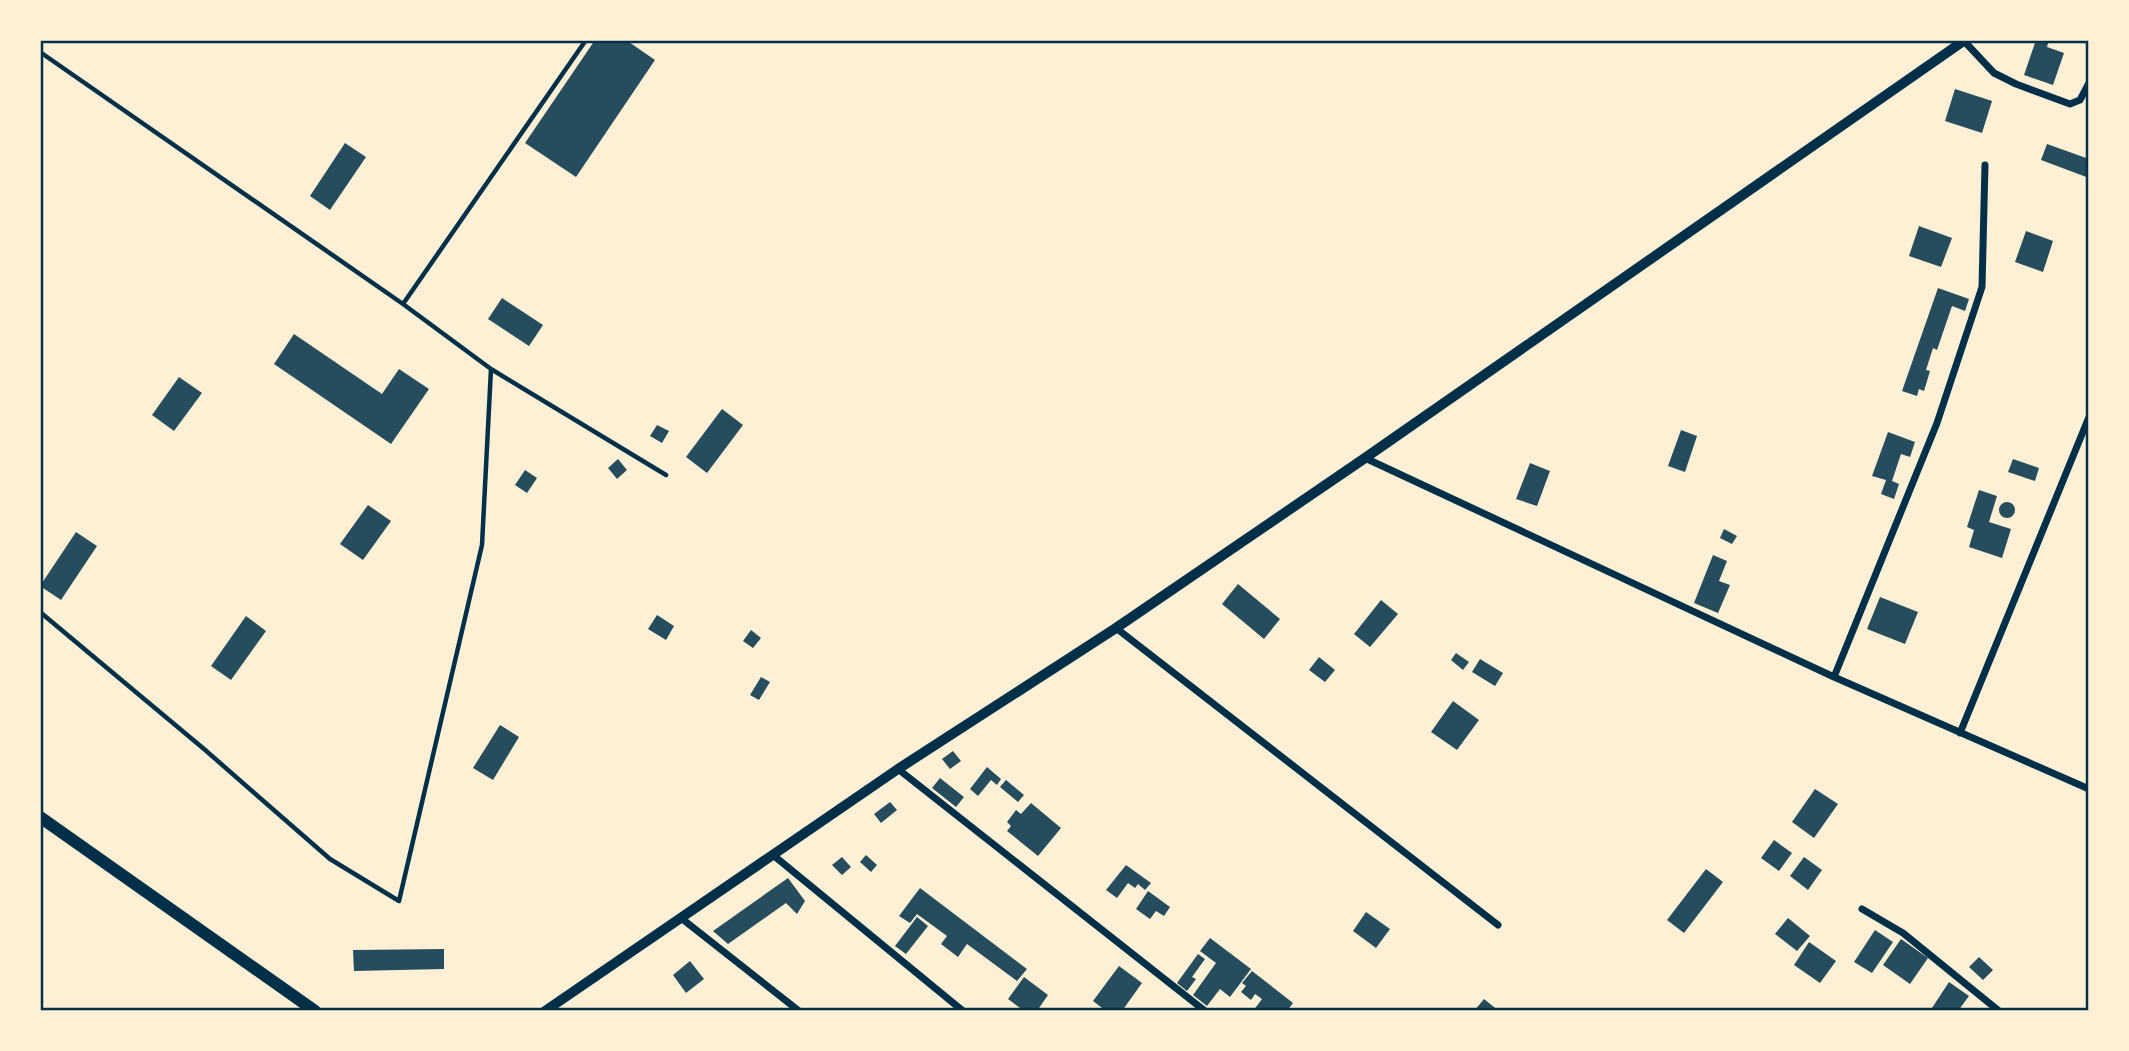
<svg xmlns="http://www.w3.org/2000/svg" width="2129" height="1051" font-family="'Asap Condensed',sans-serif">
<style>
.building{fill:#264d5e}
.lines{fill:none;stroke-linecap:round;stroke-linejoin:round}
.service{stroke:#003049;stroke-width:4.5}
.minor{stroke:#003049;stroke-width:7}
.tertiary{stroke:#003049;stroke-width:10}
.secondary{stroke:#003049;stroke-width:12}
.neatline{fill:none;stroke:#003049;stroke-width:2.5}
</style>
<rect width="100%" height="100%" fill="#fdf0d5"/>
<path class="building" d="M595,40H626L655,60L576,177L525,143Z
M2036,40H2049L2047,47L2064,53L2053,85L2024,75Z
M1955,89L1992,101L1982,133L1945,121Z
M345,143L366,157L330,210L310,196Z
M2047,144L2089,159V178L2041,160Z
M1919,226L1952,238L1941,267L1909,256Z
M2026,231L2053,241L2043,272L2015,262Z
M1938,288L1969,299L1965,311L1952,306L1937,350L1933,348L1926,370L1930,371L1924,391L1919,389L1917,396L1902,391Z
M502,298L543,325L529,346L488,319Z
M294,334L382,394L399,369L429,389L391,444L274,364Z
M179,377L202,393L174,431L152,415Z
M722,409L743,425L707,473L686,457Z
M657,425L669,431L662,443L650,436Z
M1681,430L1697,436L1685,472L1668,466Z
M1888,432L1915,442L1910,457L1901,454L1892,481L1899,484L1894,499L1881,494L1886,480L1872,476Z
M618,459L627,470L617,479L608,468Z
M2013,459L2039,468L2035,481L2008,472Z
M1530,463L1550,471L1537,506L1516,499Z
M525,470L537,478L527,493L515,485Z
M1979,490L1997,496L1989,522L2011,529L2002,558L1969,547L1974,530L1967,527Z
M1999 510a8 8 0 1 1 16 0a8 8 0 1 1-16 0Z
M368,505L391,521L363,560L340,544Z
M1724,529L1737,536L1732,544L1720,538Z
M76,532L97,546L61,600L40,586Z
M1713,555L1727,561L1719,581L1730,585L1718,613L1694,603Z
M1238,584L1280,619L1264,639L1222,604Z
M1880,597L1918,612L1905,644L1867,629Z
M1381,600L1398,614L1370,647L1354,634Z
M657,615L674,626L666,640L648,629Z
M246,616L266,631L231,680L211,666Z
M751,630L761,638L753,648L743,641Z
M1456,653L1469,662L1463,670L1451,660Z
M1319,657L1335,670L1325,682L1309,670Z
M1480,659L1503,673L1495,686L1472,672Z
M761,677L770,682L759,700L750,695Z
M1453,701L1479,720L1457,750L1431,732Z
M500,725L519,737L493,780L473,768Z
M953,751L961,761L950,769L942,759Z
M987,767L1001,779L997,785L991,780L978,796L970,789Z
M940,778L964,797L956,807L932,788Z
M1006,780L1024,795L1018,802L1000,787Z
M1815,789L1838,804L1814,838L1792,822Z
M890,802L897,810L881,823L874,814Z
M1031,803L1061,828L1038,856L1007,831L1011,826L1007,822L1016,810L1021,814Z
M1774,840L1792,853L1779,871L1761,858Z
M866,855L877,865L871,872L860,862Z
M842,857L851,867L842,875L832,865Z
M1804,857L1822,870L1808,890L1790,876Z
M1126,865L1151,883L1145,890L1138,884L1135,888L1128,883L1117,898L1106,890Z
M1706,869L1723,882L1684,933L1667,920Z
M788,878L805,901L797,914L786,903L728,944L713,931Z
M920,888L1027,969L1017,981L967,944L958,957L941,944L947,936L917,914L910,923L899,916Z
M1148,891L1170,907L1164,916L1156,911L1150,919L1136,909Z
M1366,912L1390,929L1376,948L1353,931Z
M917,917L928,926L906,954L895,946Z
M1788,918L1810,936L1797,951L1775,934Z
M1875,930L1893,942L1872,973L1854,962Z
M1210,938L1251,969L1230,997L1220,989L1207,1006L1193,995L1216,963L1200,951Z
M1901,939L1928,958L1910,984L1883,965Z
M1809,942L1836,961L1820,983L1794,965Z
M444,949V969L354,971L353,950Z
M1198,954L1205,959L1192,977L1196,979L1187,991L1177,983Z
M1979,957L1993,970L1983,980L1969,967Z
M690,961L704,979L686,993L673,975Z
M1119,966L1142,983L1122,1011H1106L1093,1001Z
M1252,971L1293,1003L1287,1011H1253L1262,999L1255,994L1251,1000L1241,992L1246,986L1242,983Z
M1024,977L1048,995L1037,1011H1024L1008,999Z
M1949,982L1969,996L1958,1011H1930Z
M1484,999L1499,1011H1474Z"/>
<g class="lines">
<path class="service" d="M40,52L403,304L491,369L666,475
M403,304L586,40
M40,612L204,749L330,859L399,901L482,545L491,369"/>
<path class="minor" d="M1964,41L1994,73L2016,84L2070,104L2080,100L2089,83
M1365,458L1834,677L2089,789
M1116,628L1498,925
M1834,677L1937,423L1982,287L1985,165
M1960,733L2089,417
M898,769L1205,1011
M773,855L963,1011
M1862,909L1903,933L1999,1011
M681,918L799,1011"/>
<path class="tertiary" d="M545,1011L898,769L1116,628L1365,458L1965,40"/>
<path class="secondary" d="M40,817L315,1011"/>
</g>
<rect width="2129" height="1051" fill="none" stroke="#fdf0d5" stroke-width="84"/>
<rect x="42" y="42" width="2045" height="967" class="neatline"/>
</svg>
